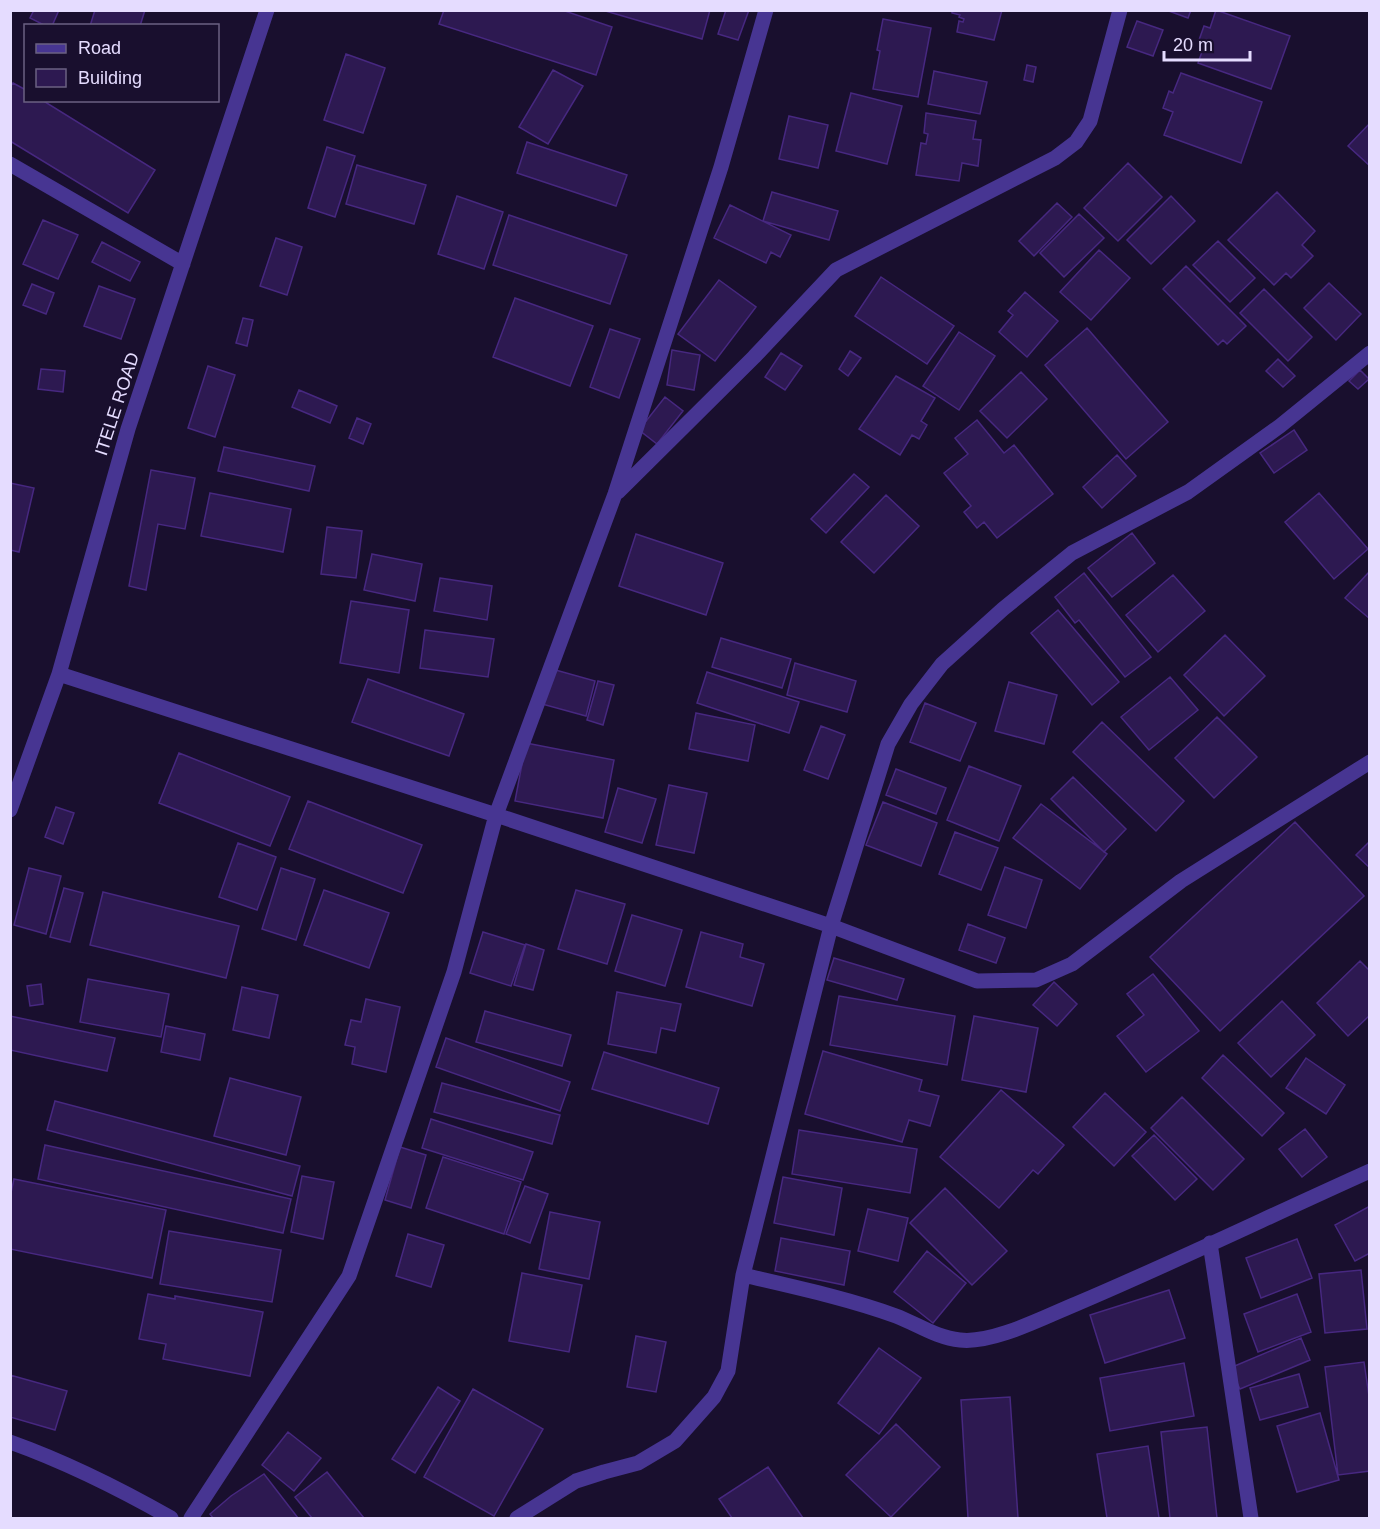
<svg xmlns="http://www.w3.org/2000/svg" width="1380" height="1529" font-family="Arial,sans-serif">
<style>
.building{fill:#2d1951;stroke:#472880;stroke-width:1.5}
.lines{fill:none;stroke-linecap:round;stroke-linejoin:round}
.street{stroke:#473592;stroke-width:15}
.labels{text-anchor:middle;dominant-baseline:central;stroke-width:4.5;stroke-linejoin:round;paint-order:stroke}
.street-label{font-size:18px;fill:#e5dcff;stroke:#190f2e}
</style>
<rect width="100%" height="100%" fill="#190f2e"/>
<path class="building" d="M34,10H59L52,26H46L30,18Z
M95,10H145L140,26H90Z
M444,10H562L612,27L596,75L439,24Z
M602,10H710L702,39Z
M726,10H749L738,40L718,34Z
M952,10H1002L994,40L957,32L959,21L963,22L964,19L959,17L960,15L952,13Z
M1166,10H1191L1188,18Z
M1216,10L1290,36L1271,89L1198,63L1204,46L1198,43L1204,26L1210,28Z
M883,19L931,28L918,97L873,89L880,51L877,50Z
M1137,21L1163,30L1153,56L1127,47Z
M346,54L385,68L363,133L324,120Z
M1027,65L1036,67L1033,82L1024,80Z
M553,70L583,86L548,144L519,127Z
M934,71L987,82L980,114L928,104Z
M1181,73L1262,102L1241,163L1164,135L1173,112L1163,108L1169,91L1173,93Z
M13,83L26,90V100H42L155,170L128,213L10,141V87Z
M851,93L902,106L887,164L836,151Z
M926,113L976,121L973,139L981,140L978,166L962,163L959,181L916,175L921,143L926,144L928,134L924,133Z
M789,116L828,125L818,168L779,159Z
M1370,123V166L1348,146Z
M527,142L627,175L616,206L517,173Z
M327,147L355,156L335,217L308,208Z
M1128,163L1162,197L1118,241L1084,208Z
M357,165L426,185L414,224L346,204Z
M772,192L838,211L829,240L763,221Z
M1277,192L1315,231L1302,245L1313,256L1291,278L1286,273L1274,285L1228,240Z
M457,196L503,212L484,269L438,254Z
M1171,196L1195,221L1151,264L1127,240Z
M1057,203L1072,217L1034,256L1019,241Z
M730,205L791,235L780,257L771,252L766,263L714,238Z
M1079,214L1104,238L1064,277L1040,253Z
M509,215L627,255L610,304L493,265Z
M43,220L78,235L58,279L23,264Z
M276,238L302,247L287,295L260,286Z
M1218,241L1255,278L1230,302L1193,265Z
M102,242L140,262L130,281L92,262Z
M1099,250L1130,278L1091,320L1060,292Z
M1186,266L1246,326L1227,344L1223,340L1218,345L1163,289Z
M881,277L954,326L927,364L855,316Z
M719,280L756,307L715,361L678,334Z
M1329,283L1361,314L1336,340L1304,308Z
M32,284L54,293L46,314L23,305Z
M99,286L135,299L121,339L84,326Z
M1264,289L1312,337L1288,361L1240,313Z
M1025,292L1058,321L1027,357L999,332L1013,315L1008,311Z
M515,298L593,326L570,386L493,357Z
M243,318L253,320L247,346L236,343Z
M1087,328L1168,422L1126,459L1045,365Z
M610,329L640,339L619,398L590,387Z
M959,332L995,356L959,410L923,386Z
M672,350L700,355L694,390L667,385Z
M850,351L861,358L848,376L839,369Z
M781,353L802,366L785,390L765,377Z
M1278,359L1295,376L1283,387L1266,371Z
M208,366L235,375L215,437L188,428Z
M41,369L65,371L63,392L38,389Z
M1360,370L1369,379L1358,389L1349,381Z
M1021,372L1047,399L1007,438L980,411Z
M896,376L935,398L921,421L927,425L919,439L912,435L900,455L859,429Z
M299,390L337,406L330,423L292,407Z
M665,397L683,411L657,444L639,430Z
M357,418L371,424L363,444L349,438Z
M977,420L1004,453L1014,445L1053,494L997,538L984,522L977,528L964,512L971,506L944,473L968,454L955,438Z
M1294,430L1307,450L1274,473L1260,453Z
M224,447L315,466L309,491L218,471Z
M1117,455L1136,476L1102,508L1083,487Z
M151,470L195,478L185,529L158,524L146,590L129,586Z
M854,474L869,487L826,533L811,519Z
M10,483L34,488L19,552L10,550Z
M210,493L291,509L283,552L201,536Z
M1319,493L1368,549L1334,579L1285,522Z
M886,495L919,526L874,573L841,542Z
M327,527L362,531L356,578L321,574Z
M1132,533L1155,563L1112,597L1088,568Z
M636,534L723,563L706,615L619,586Z
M372,554L422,564L415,601L364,590Z
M1370,571V619L1345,598Z
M1084,573L1151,657L1125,677L1079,620L1075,623L1055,597Z
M1173,575L1205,611L1158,652L1126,615Z
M440,578L492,586L487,620L434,611Z
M351,601L409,610L399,673L340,663Z
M1058,610L1119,682L1092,705L1031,633Z
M425,630L494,639L488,677L420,668Z
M1225,635L1265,676L1224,716L1184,675Z
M721,638L791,659L782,688L712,667Z
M795,663L856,681L847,712L787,695Z
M552,669L595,681L586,716L542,704Z
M707,672L799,702L789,733L697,703Z
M1170,677L1198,710L1149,750L1121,717Z
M368,679L464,714L449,756L352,722Z
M598,681L614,685L603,725L587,720Z
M1009,682L1057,695L1044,744L995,731Z
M925,703L976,723L960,761L910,742Z
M696,713L755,725L748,761L689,749Z
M1217,717L1257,757L1214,798L1175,758Z
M1102,722L1184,801L1156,831L1073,752Z
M821,726L845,735L828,779L804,770Z
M526,743L614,760L603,818L515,801Z
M179,753L290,797L270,846L159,803Z
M969,766L1021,786L999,841L947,820Z
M896,769L946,788L936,814L886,795Z
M1073,777L1126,829L1104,852L1051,799Z
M669,785L707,793L694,853L656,845Z
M618,788L656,799L642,843L605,832Z
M308,801L422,845L403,893L289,849Z
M883,802L937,823L921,866L866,845Z
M1041,804L1107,854L1080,889L1013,838Z
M56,807L74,813L63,844L45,837Z
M1295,822L1364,896L1220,1031L1150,957Z
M955,832L998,848L981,890L939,874Z
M1370,841V868L1356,855Z
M238,843L276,857L257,910L219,897Z
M1005,867L1042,880L1026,928L988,915Z
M29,868L61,876L46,934L14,925Z
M281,868L315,879L296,940L262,929Z
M64,888L83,893L70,942L50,937Z
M324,890L389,913L369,968L304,945Z
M576,890L625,904L607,964L558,949Z
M103,892L239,926L226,978L90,945Z
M632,915L682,930L665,986L615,971Z
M968,924L1005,938L996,963L959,950Z
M483,932L525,945L511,986L470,973Z
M701,932L743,944L740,957L764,964L752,1006L686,987Z
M526,944L544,950L533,990L514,985Z
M834,958L904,979L897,1000L827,980Z
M1360,961L1370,971V1015L1348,1036L1317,1003Z
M1153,974L1199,1031L1146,1072L1117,1036L1144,1015L1127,994Z
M88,979L169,994L161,1037L80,1022Z
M1054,982L1077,1004L1057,1026L1033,1005Z
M41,984L43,1004L30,1006L27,986Z
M242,987L278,995L269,1038L233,1030Z
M617,992L681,1004L675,1031L661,1028L656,1053L608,1044Z
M839,996L955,1016L947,1065L830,1045Z
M366,999L400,1007L386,1072L352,1064L355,1047L345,1045L351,1020L361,1022Z
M1282,1001L1315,1035L1271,1077L1238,1043Z
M485,1011L571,1035L562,1066L476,1042Z
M10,1016L115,1038L107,1071L10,1050Z
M974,1016L1038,1028L1026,1092L962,1080Z
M166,1026L205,1034L200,1060L161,1052Z
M446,1038L570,1082L560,1111L436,1067Z
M823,1051L922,1080L919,1091L939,1096L930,1126L909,1120L902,1142L805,1114Z
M604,1052L719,1088L708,1124L592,1089Z
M1223,1055L1284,1113L1262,1136L1202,1078Z
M1306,1058L1345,1085L1326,1114L1286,1088Z
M230,1078L301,1097L286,1155L214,1136Z
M442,1083L560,1115L552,1144L434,1112Z
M1001,1090L1064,1145L1038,1174L1033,1170L999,1208L940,1157Z
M1105,1093L1146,1132L1114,1166L1073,1127Z
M1182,1097L1244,1159L1213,1190L1151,1128Z
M55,1101L300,1166L292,1196L47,1130Z
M431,1119L533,1152L523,1180L422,1148Z
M1305,1129L1327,1157L1302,1177L1279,1149Z
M799,1130L917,1149L910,1193L792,1174Z
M1154,1135L1197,1179L1175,1200L1132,1156Z
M45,1145L291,1199L283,1233L38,1179Z
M400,1147L426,1155L411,1208L385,1200Z
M443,1157L521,1182L504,1234L426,1208Z
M302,1176L334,1182L323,1239L291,1232Z
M783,1177L842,1188L834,1235L774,1223Z
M14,1179L166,1210L152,1278L10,1249V1197Z
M525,1186L548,1194L530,1243L506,1234Z
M945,1188L1007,1251L972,1285L910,1223Z
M1370,1206V1253L1355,1261L1335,1225Z
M868,1209L908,1218L898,1261L858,1251Z
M550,1212L600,1222L589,1279L539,1269Z
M169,1231L281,1250L272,1302L160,1284Z
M408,1234L444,1245L431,1287L396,1276Z
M781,1238L850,1251L844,1285L775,1271Z
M1297,1239L1312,1278L1261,1298L1246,1258Z
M927,1251L966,1283L933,1323L894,1292Z
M1361,1270L1367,1329L1325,1333L1319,1274Z
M522,1273L582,1285L569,1352L509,1341Z
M1169,1290L1185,1338L1105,1363L1090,1315Z
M148,1294L175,1299V1296L263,1312L250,1376L163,1359L166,1344L139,1339Z
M1297,1294L1311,1332L1258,1352L1244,1314Z
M636,1336L666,1342L656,1392L627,1387Z
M1301,1338L1310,1360L1240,1389L1230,1368Z
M879,1348L921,1378L879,1434L838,1403Z
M1364,1362L1370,1403V1471L1338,1475L1325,1367Z
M1184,1363L1194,1416L1110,1431L1100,1378Z
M1299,1374L1308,1407L1260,1420L1250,1388Z
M10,1375L67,1391L55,1430L10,1417Z
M438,1387L460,1401L415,1473L392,1459Z
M473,1389L543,1429L494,1516L424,1477Z
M1010,1397L1018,1518H968L961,1400Z
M1320,1413L1339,1480L1297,1492L1277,1426Z
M896,1424L940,1467L891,1517L846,1475Z
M1207,1427L1217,1518H1170L1161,1432Z
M288,1432L321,1458L294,1491L262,1465Z
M1148,1446L1159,1518H1107L1097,1454Z
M768,1467L803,1518H732L719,1499Z
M327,1472L364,1518H312L295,1497Z
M264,1474L298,1518H213L210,1514L231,1496Z"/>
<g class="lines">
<path class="street" d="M10,164L183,264
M1370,353L1280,426L1188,492L1072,553L1003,609L942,664L911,704L888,744L831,926L977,981L1036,980L1072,964L1181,881L1370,762
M618,492L754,357L836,270L1055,158L1076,142L1090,121L1120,10
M59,674L496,815L454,972L349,1276L191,1518
M10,810L59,674L128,429L267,10
M1210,1243L1251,1518
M743,1275C794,1287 846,1298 896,1316C917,1324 937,1338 960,1340C993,1344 1044,1317 1076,1304C1175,1262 1272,1215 1370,1171
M10,1442C66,1462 120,1489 171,1518
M517,1518L576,1481L604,1472L638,1463L675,1441L714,1397L728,1371L743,1275L831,926L496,815L615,494L721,167L766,10"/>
</g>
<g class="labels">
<g class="street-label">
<text transform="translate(117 404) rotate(-72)">ITELE ROAD</text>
</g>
</g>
<rect width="1380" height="1529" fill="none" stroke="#e5dcff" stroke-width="24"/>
<rect x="24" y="24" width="195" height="78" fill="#190f2e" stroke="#6b6182" stroke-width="1.5"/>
<rect x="36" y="44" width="30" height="9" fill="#473592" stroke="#6b6182" stroke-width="1.5"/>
<text x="78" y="54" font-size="18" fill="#e5dcff">Road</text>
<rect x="36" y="69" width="30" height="18" fill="#2d1951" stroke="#6b6182" stroke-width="1.5"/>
<text x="78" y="84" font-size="18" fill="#e5dcff">Building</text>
<path d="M1164 51v9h86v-9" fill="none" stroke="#e5dcff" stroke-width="3"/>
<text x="1173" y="51" font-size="18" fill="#e5dcff" stroke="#190f2e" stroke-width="4.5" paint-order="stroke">20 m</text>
</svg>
